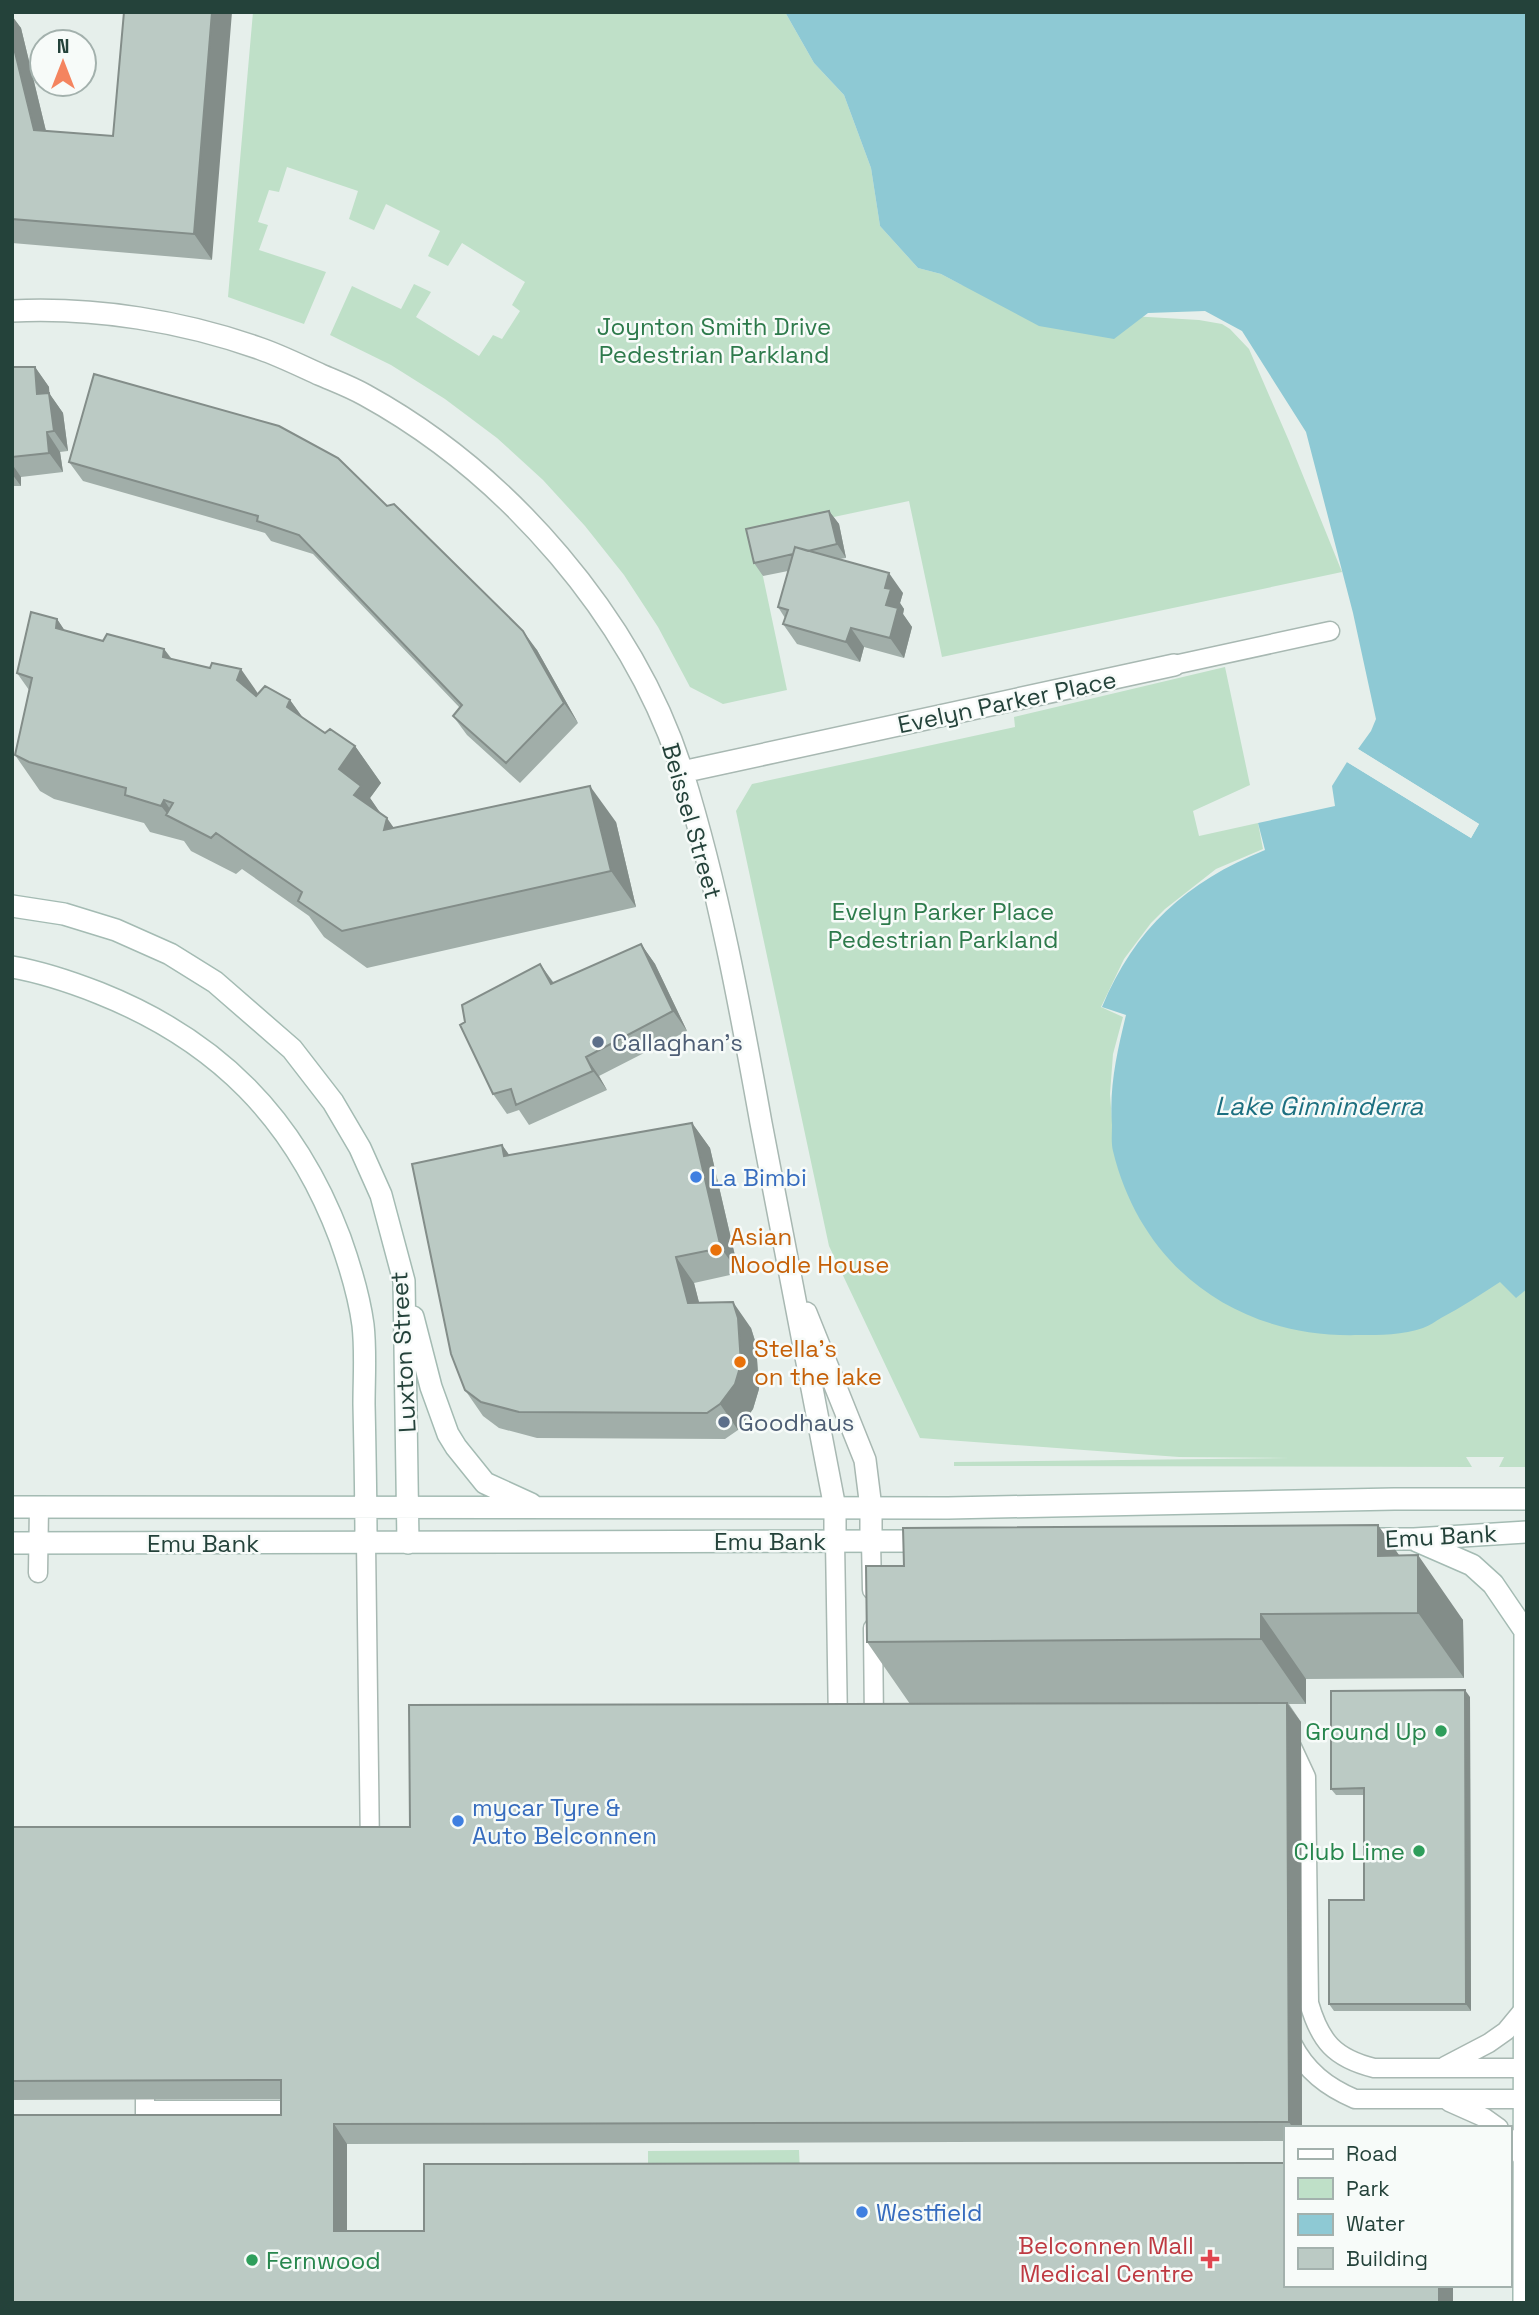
<svg xmlns="http://www.w3.org/2000/svg" width="1539" height="2315" font-family="'Space Grotesk',sans-serif">
<style>
.green{fill:#bfe0c8}
.water{fill:#8ec9d4}
.pier{fill:#e6efeb}
.lines{fill:none;stroke-linecap:round;stroke-linejoin:round}
.service-casing{stroke:#a8b8b2;stroke-width:21}
.minor-casing{stroke:#a8b8b2;stroke-width:24}
.secondary-casing{stroke:#a4bbb3;stroke-width:24}
.service{stroke:#fff;stroke-width:18}
.minor{stroke:#fff;stroke-width:21}
.secondary{stroke:#fff;stroke-width:21}
.wall{fill:#a1aea9}
.shaded-wall{fill:#838d89}
.building{fill:#bbcac4;stroke:#838d89;stroke-width:2}
.service-dot{fill:#5c6f8a;stroke:#f7fbf9;stroke-width:2.5}
.shop-dot{fill:#3f7fe0;stroke:#f7fbf9;stroke-width:2.5}
.food-dot{fill:#e8710a;stroke:#f7fbf9;stroke-width:2.5}
.leisure-dot{fill:#2e9e5b;stroke:#f7fbf9;stroke-width:2.5}
.health-dot{fill:#e0444e;stroke:#f7fbf9;stroke-width:2.5}
.labels{text-anchor:middle;dominant-baseline:central;stroke-width:5;stroke-linejoin:round;paint-order:stroke}
.park-label{font-size:24px;fill:#2d7a4b;stroke:#f7fbf9}
.street-label{font-size:24px;fill:#24423a;stroke:#f7fbf9}
.service-label{font-size:24px;fill:#4e5e75;stroke:#f7fbf9;text-anchor:start}
.shop-label{font-size:24px;fill:#366cbe;stroke:#f7fbf9;text-anchor:start}
.food-label{font-size:24px;fill:#c56008;stroke:#f7fbf9;text-anchor:start}
.leisure-label{font-size:24px;fill:#27864d;stroke:#f7fbf9;text-anchor:end}
.health-label{font-size:24px;fill:#be3a42;stroke:#f7fbf9;text-anchor:end}
.water-label{font-size:26px;font-style:italic;fill:#1c6f80;stroke:#f7fbf9}
</style>
<rect width="100%" height="100%" fill="#e6efeb"/>
<path class="green" d="M253,12H785L814,63L844,95L871,168L880,226L918,268L941,274L962,285L1131,316L1199,320L1222,324L1230,329L1249,349L1289,441L1342,572L942,657L909,501L754,534L787,690L723,704L690,687L658,627L624,575L585,526L543,480L497,438L445,399L391,365L330,335L352,286L401,309L414,284L431,292L416,317L479,356L493,335L502,339L520,311L512,305L525,282L462,243L448,266L428,256L440,231L386,204L374,230L349,219L358,191L287,167L279,192L269,190L258,222L268,225L259,250L326,272L304,324L228,297Z
M1225,667L1250,785L1193,811L1199,836L1258,823L1263,849L1216,869L1165,909L1151,923L1124,959L1101,1007L1123,1017L1113,1054L1110,1094L1113,1134L1527,1286V1467H1499L1504,1457H1466L1472,1467L954,1466V1462L1290,1458L1179,1457L920,1438L829,1246L736,811L752,784L1015,727L1014,717Z
M799,2150L800,2173H648V2151Z"/>
<path class="water" d="M785,12H1527V1289L1516,1298L1500,1282C1481,1294 1462,1307 1441,1318C1436,1321 1429,1326 1423,1328C1404,1335 1379,1335 1360,1335C1240,1339 1142,1270 1113,1151C1111,1143 1112,1133 1112,1125C1109,1087 1117,1052 1126,1015L1102,1007C1135,928 1186,882 1265,850L1258,823L1335,806L1332,786L1347,762L1471,838L1479,824L1358,749L1371,731L1376,719L1353,613L1306,432L1242,331L1205,311L1148,313L1114,339L1039,326L941,274L918,268L880,226L871,168L844,95L814,63Z"/>
<path class="pier" d="M1358,749L1479,824L1471,838L1347,762L1349,759L1470,833L1475,825L1356,752Z"/>
<g class="lines">
<g class="service-casing">
<path id="service" d="M1174,665L1330,631
M835,1541L838,1724
M871,1541L872,1590
M366,1543L370,1850
M38,1573L39,1507
M873,1628L874,1724
M1292,1747L1306,1777L1309,2003C1320,2041 1334,2058 1374,2068H1527
M1292,2043C1306,2071 1327,2087 1355,2099H1527
M1445,2066L1489,2043L1506,2031L1525,2008
M145,2079V2138
M1449,2102L1485,2118L1499,2128
M145,2110H302
M1509,2138L1525,2162"/>
</g>
<g class="minor-casing">
<path id="minor" d="M12,311C95,307 183,321 261,349C281,356 301,366 321,375C335,381 351,387 365,395C507,473 634,618 683,774C718,887 740,1006 761,1123C785,1252 811,1380 835,1508V1541
M682,772L1174,665
M806,1313L865,1460L871,1508V1541"/>
</g>
<g class="secondary-casing">
<path id="secondary" d="M12,906L64,914L116,930L170,954L215,982L292,1049L333,1102L360,1148L381,1195L404,1281L408,1543
M12,967C41,972 71,982 99,993C217,1040 295,1118 340,1238C350,1266 359,1295 363,1325C366,1351 364,1378 364,1404C365,1451 366,1497 366,1543
M413,1317L431,1387L448,1434L456,1447L485,1483L531,1504
M12,1507L948,1508L1394,1499H1527
M1361,1539H1414L1527,1532
M1417,1541L1472,1565L1493,1584L1525,1631
M12,1543L930,1541
M1524,2303L1525,1631L1527,1624"/>
</g>
<use href="#service" class="service"/>
<use href="#minor" class="minor"/>
<use href="#secondary" class="secondary"/>
</g>
<path class="wall" d="M124,12L212,260L12,243V16L21,28L46,131L113,136Z
M12,367H35L49,387V393L63,413L68,451L60,452L63,472L21,477V486H12Z
M69,462L387,506L537,650L578,723L520,783L467,735L453,716L460,708L313,554L271,541L265,533L83,481Z
M829,511L839,524L846,558L839,559L903,593L900,603L904,609L903,614L912,627L904,658L864,647L860,662L797,644L783,624L785,618L778,607L788,571L763,576L754,563Z
M57,619L64,630L103,641L164,649L172,659L258,694L290,700L303,718L325,733L355,746L381,783L370,798L380,813L394,828L616,822L636,907L367,968L324,937L309,916L242,869L236,874L191,851L184,841L150,832L144,823L54,799L40,791L15,755L29,690L17,673Z
M641,944L655,964L687,1031L599,1076L607,1090L529,1125L519,1110L507,1114L493,1094L465,1022L540,964L554,983Z
M692,1123L710,1148L739,1273L694,1283L699,1303L751,1328L756,1344L759,1389L753,1409L738,1430L725,1439L537,1438L499,1428L483,1416L465,1390L502,1145L509,1155Z
M1399,1555L1463,1620L1464,1678L1306,1679V1704H1289L1301,1722L1302,2128H1285V2141L347,2144V2231L1285,2285H1453V2303H12L281,2115V2099L12,2100V1827H410L910,1704L867,1642L904,1566Z
M1470,1697L1471,2011H1334L1329,2004L1364,1900V1795H1336L1331,1789Z"/>
<path class="shaded-wall" d="M212,12H232L212,260L194,234Z
M12,16L21,28L52,156L34,130L12,40Z
M35,367L49,387L51,414L37,394Z
M49,393L63,413L68,451L54,431Z
M47,432L60,452L63,472L49,453Z
M12,464L21,477V486L12,474Z
M829,511L839,524L846,558L837,544Z
M889,573L903,593L900,603L904,609L903,614L912,627L904,658L890,638L885,588Z
M57,619L82,656L56,628Z
M851,628L864,647L860,662L846,642Z
M523,631L537,650L578,723L564,703Z
M164,649L190,685L163,657Z
M241,669L266,705L237,680Z
M290,700L316,736L287,707Z
M355,746L381,783L370,798L386,821L387,818L412,854L384,830L354,795L339,769Z
M590,786L616,822L636,907L611,871Z
M164,800L178,821L169,816L161,806Z
M641,944L655,964L687,1031L673,1011Z
M540,964L554,984H551Z
M586,1057L599,1076L607,1090L593,1071Z
M692,1123L710,1148L739,1273L721,1248Z
M502,1145L520,1170L504,1156Z
M676,1257L694,1283L706,1329L688,1303Z
M733,1302L751,1328L756,1344L759,1389L753,1409L738,1430L720,1404Z
M1378,1525L1418,1582V1555L1463,1620L1464,1678L1378,1556Z
M1261,1614L1306,1679V1704L1261,1639Z
M1465,1690L1470,1697L1471,2011L1466,2004Z
M1287,1703L1301,1722L1302,2128H1293L1289,2122Z
M334,2124L347,2144V2251L334,2231Z
M1439,2285H1453V2303H1439Z"/>
<path class="building" d="M124,12H212L194,234L12,219V40L34,130L113,136Z
M12,367H35L37,394L49,393L54,431L47,432L49,453L12,457Z
M94,374L279,426L338,458L387,506L394,504L523,631L564,703L506,763L453,716L462,705L299,535L257,521L258,516L69,462Z
M829,511L837,544L808,551L795,547L793,554L754,563L746,529Z
M795,547L889,573L885,588L891,589L886,605L898,608L890,638L851,628L846,642L783,624L788,610L778,607Z
M31,612L57,619L56,628L103,641L107,634L164,649L163,657L210,668L212,663L241,669L237,680L256,696L265,686L290,700L287,707L325,733L330,729L355,746L339,769L361,786L354,795L387,818L384,830L590,786L611,871L342,931L298,901L302,892L216,833L211,838L166,815L173,803L164,800L161,806L125,795L126,788L29,762L15,755L32,678L17,673Z
M641,944L673,1011L586,1057L593,1071L516,1105L511,1089L493,1094L460,1025L465,1022L462,1005L540,964L551,984Z
M692,1123L721,1248L676,1257L688,1303L733,1302L738,1318L741,1364L735,1384L720,1404L707,1413L519,1412L481,1402L465,1390L451,1354L412,1164L502,1145L504,1156Z
M1378,1525V1556L1418,1555V1613L1261,1614V1639L867,1642L866,1566H904L903,1528Z
M1465,1690L1466,2004H1329V1900H1364V1788L1331,1789V1691Z
M1287,1703L1289,2122L334,2124V2231H424V2164L1285,2163V2285H1439V2303H12V2115H281V2080L12,2081V1827H410L409,1705Z"/>
<g class="service-dot">
<circle cx="598" cy="1042" r="7"/>
<circle cx="724" cy="1422" r="7"/>
</g>
<g class="shop-dot">
<circle cx="696" cy="1177" r="7"/>
<circle cx="458" cy="1821" r="7"/>
<circle cx="862" cy="2212" r="7"/>
</g>
<g class="food-dot">
<circle cx="716" cy="1250" r="7"/>
<circle cx="740" cy="1362" r="7"/>
</g>
<g class="leisure-dot">
<circle cx="1441" cy="1731" r="7"/>
<circle cx="1419" cy="1851" r="7"/>
<circle cx="252" cy="2260" r="7"/>
</g>
<path class="health-dot" d="M1206.5 2248.5h7v7h7v7h-7v7h-7v-7h-7v-7h7z"/>
<g class="labels">
<g class="park-label">
<text x="714" y="326">Joynton Smith Drive<tspan x="714" dy="28">Pedestrian Parkland</tspan></text>
<text x="943" y="911">Evelyn Parker Place<tspan x="943" dy="28">Pedestrian Parkland</tspan></text>
</g>
<g class="street-label">
<text transform="translate(1007 702) rotate(-12)">Evelyn Parker Place</text>
<text transform="translate(692 821) rotate(74)">Beissel Street</text>
<text transform="translate(403 1352) rotate(-93)">Luxton Street</text>
<text transform="translate(1441 1536) rotate(-3)">Emu Bank</text>
<text x="770" y="1541">Emu Bank</text>
<text x="203" y="1543">Emu Bank</text>
</g>
<g class="service-label">
<text x="612" y="1042">Callaghan's</text>
<text x="738" y="1422">Goodhaus</text>
</g>
<g class="shop-label">
<text x="710" y="1177">La Bimbi</text>
<text x="472" y="1807">mycar Tyre &amp;<tspan x="472" dy="28">Auto Belconnen</tspan></text>
<text x="876" y="2212">Westfield</text>
</g>
<g class="food-label">
<text x="730" y="1236">Asian<tspan x="730" dy="28">Noodle House</tspan></text>
<text x="754" y="1348">Stella's<tspan x="754" dy="28">on the lake</tspan></text>
</g>
<g class="leisure-label">
<text x="1427" y="1731">Ground Up</text>
<text x="1405" y="1851">Club Lime</text>
<text x="266" y="2260" text-anchor="start">Fernwood</text>
</g>
<g class="health-label">
<text x="1194" y="2245">Belconnen Mall<tspan x="1194" dy="28">Medical Centre</tspan></text>
</g>
<g class="water-label">
<text x="1319" y="1106">Lake Ginninderra</text>
</g>
</g>
<rect width="1539" height="2315" fill="none" stroke="#24423a" stroke-width="28"/>
<rect x="1284" y="2126" width="228" height="161" fill="#f7fbf9" stroke="#a3b1ad" stroke-width="2"/>
<rect x="1298" y="2149" width="35" height="10" fill="#ffffff" stroke="#a3b1ad" stroke-width="2"/>
<text x="1346" y="2161" font-size="21" fill="#24423a">Road</text>
<rect x="1298" y="2178" width="35" height="21" fill="#bfe0c8" stroke="#a3b1ad" stroke-width="2"/>
<text x="1346" y="2196" font-size="21" fill="#24423a">Park</text>
<rect x="1298" y="2214" width="35" height="21" fill="#8ec9d4" stroke="#a3b1ad" stroke-width="2"/>
<text x="1346" y="2231" font-size="21" fill="#24423a">Water</text>
<rect x="1298" y="2248" width="35" height="21" fill="#bbcac4" stroke="#a3b1ad" stroke-width="2"/>
<text x="1346" y="2266" font-size="21" fill="#24423a">Building</text>
<g transform="translate(63 63)"><circle r="33" fill="#f7fbf9" stroke="#a3b1ad" stroke-width="2"/>
<path d="M0-5L12 26L0 18L-12 26Z" fill="#f4845f"/>
<text y="-10" font-size="19" font-weight="bold" text-anchor="middle" fill="#24423a">N</text>
</g>
</svg>
